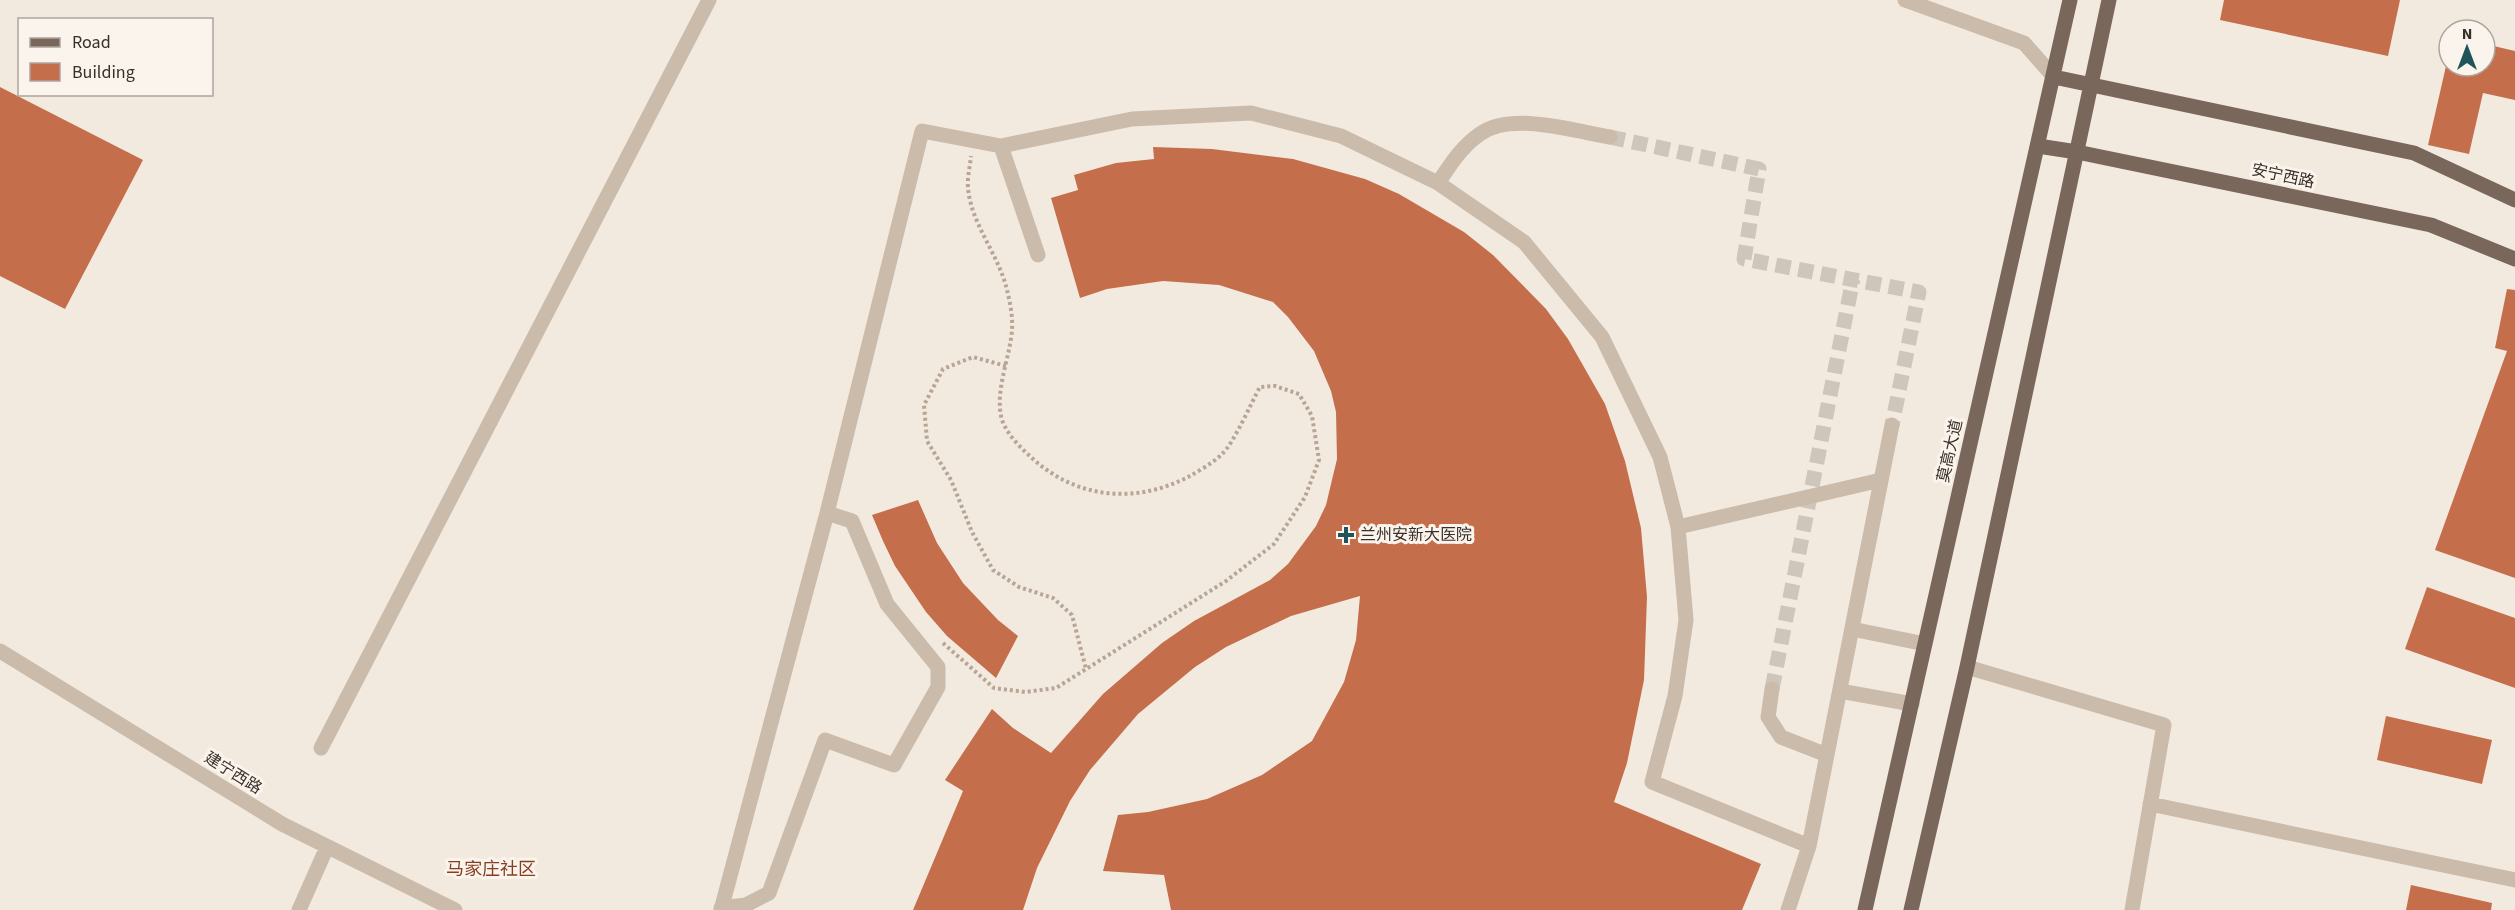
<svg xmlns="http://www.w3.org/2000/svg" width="2515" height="910" font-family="'Source Sans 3','Noto Sans SC',sans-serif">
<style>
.building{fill:#c56e4b}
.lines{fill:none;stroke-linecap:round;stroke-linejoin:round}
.minor-tunnel{stroke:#cec5bb;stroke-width:15;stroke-dasharray:15 8;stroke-linecap:butt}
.path{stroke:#b7a595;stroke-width:4;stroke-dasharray:3 3;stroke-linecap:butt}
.minor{stroke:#cbbbab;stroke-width:15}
.major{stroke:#7a675b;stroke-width:15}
.poi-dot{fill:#1f545a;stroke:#faf4ec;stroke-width:2}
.labels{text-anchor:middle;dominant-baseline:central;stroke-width:6;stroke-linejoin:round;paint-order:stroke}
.street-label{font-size:16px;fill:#392f2a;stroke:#faf4ec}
.poi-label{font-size:16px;fill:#392f2a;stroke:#faf4ec;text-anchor:start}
.neighbourhood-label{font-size:18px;fill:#873f23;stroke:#faf4ec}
</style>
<rect width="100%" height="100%" fill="#f3eadf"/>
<path class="building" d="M2224,0H2400L2388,56L2220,20Z
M2485,44L2515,51V100L2483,93L2469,154L2428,145L2446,66H2485Z
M0,87L143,160L65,309L0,276Z
M1153,147L1212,149L1293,159L1365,179L1399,194L1464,232L1493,255L1546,309L1568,339L1605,404L1625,461L1641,528L1647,597L1644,680L1627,763L1614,802L1761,864L1742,910H1171L1164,875L1103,871L1118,815L1148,812L1207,799L1262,775L1312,741L1344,682L1356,640L1360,596L1291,616L1226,647L1195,667L1138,714L1090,770L1070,801L1037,868L1023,910H913L963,791L945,780L992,709L1013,728L1051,753L1103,694L1162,643L1194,621L1270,580L1288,564L1316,526L1326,505L1337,459L1336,412L1331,391L1314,351L1288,317L1273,302L1219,285L1163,281L1107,289L1080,298L1051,198L1078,190L1074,175L1116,163L1154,159Z
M2507,289L2515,290V578L2435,550L2507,351L2495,348Z
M918,500L937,543L963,583L998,620L1018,636L996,678L947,636L926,612L895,566L883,541L872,515Z
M2427,587L2515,618V688L2405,649Z
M2386,716L2492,740L2482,784L2377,760Z
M2411,885L2492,903L2491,910H2406Z"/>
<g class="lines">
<path class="minor-tunnel" d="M1610,137L1759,169L1744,259L1919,292L1892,425
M1772,689L1853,279"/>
<path class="path" d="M1006,366L973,357L943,369L924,405L927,441L951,480L972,532L993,570L1019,587L1053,598L1072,615L1086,669
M943,643L994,688L1025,692L1056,688L1226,581L1274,544L1305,497L1319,460L1312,416L1299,394L1275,386L1260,387C1251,403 1234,443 1222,454C1213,463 1199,471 1188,477C1135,504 1078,499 1033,459C1021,448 1008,436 1002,420C994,392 1010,358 1012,330C1013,317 1010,302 1007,290C999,255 971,224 968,188C967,178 970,167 971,156"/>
<path class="minor" d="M1905,0L2024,43L2054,77
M1001,146L1038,255
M1438,183C1450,165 1462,146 1480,134C1511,111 1574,131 1610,137
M1678,527L1881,480
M1852,629L1925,644
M0,651L282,824L455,910
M1967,667L2164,725L2132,910
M1772,689L1768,717L1781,737L1827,755
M1840,691L1912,704
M321,748L709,0
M2150,804L2515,880
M721,908L746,905L769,893L825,740L894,765L938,687V667L887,604L852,521L827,513
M299,910L327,847
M721,910L827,513L922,131L1001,146L1132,119L1251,113L1341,136L1438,183L1524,242L1602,337L1660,457L1678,527L1686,620L1675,696L1652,782L1809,846
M1788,910L1809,846L1892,425"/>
<path class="major" d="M2054,77L2414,153L2515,200
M2038,146L2077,152L2431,225L2515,259
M1865,910L2070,0
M1911,910L1967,667L2109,0"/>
</g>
<path class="poi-dot" d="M1343 526h6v6h6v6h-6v6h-6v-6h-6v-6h6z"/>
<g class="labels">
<g class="street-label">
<text transform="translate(2283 176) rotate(12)">安宁西路</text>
<text transform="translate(1950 451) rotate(-77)">莫高大道</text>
<text transform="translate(233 773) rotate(32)">建宁西路</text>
</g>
<g class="poi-label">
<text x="1360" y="535">兰州安新大医院</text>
</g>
<g class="neighbourhood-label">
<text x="491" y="869">马家庄社区</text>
</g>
</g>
<rect x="18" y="18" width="195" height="78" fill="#faf4ec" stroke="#ada59e" stroke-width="1.5"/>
<rect x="30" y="38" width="30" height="9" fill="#7a675b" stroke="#ada59e" stroke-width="1.5"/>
<text x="72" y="48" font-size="18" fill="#392f2a">Road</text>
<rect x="30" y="63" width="30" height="18" fill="#c56e4b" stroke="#ada59e" stroke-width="1.5"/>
<text x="72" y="78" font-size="18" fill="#392f2a">Building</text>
<g transform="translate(2467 48)"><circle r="28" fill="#faf4ec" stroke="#ada59e" stroke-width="1.5"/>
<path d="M0-4.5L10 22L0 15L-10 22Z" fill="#1f545a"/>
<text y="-9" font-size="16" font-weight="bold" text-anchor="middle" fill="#392f2a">N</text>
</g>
</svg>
